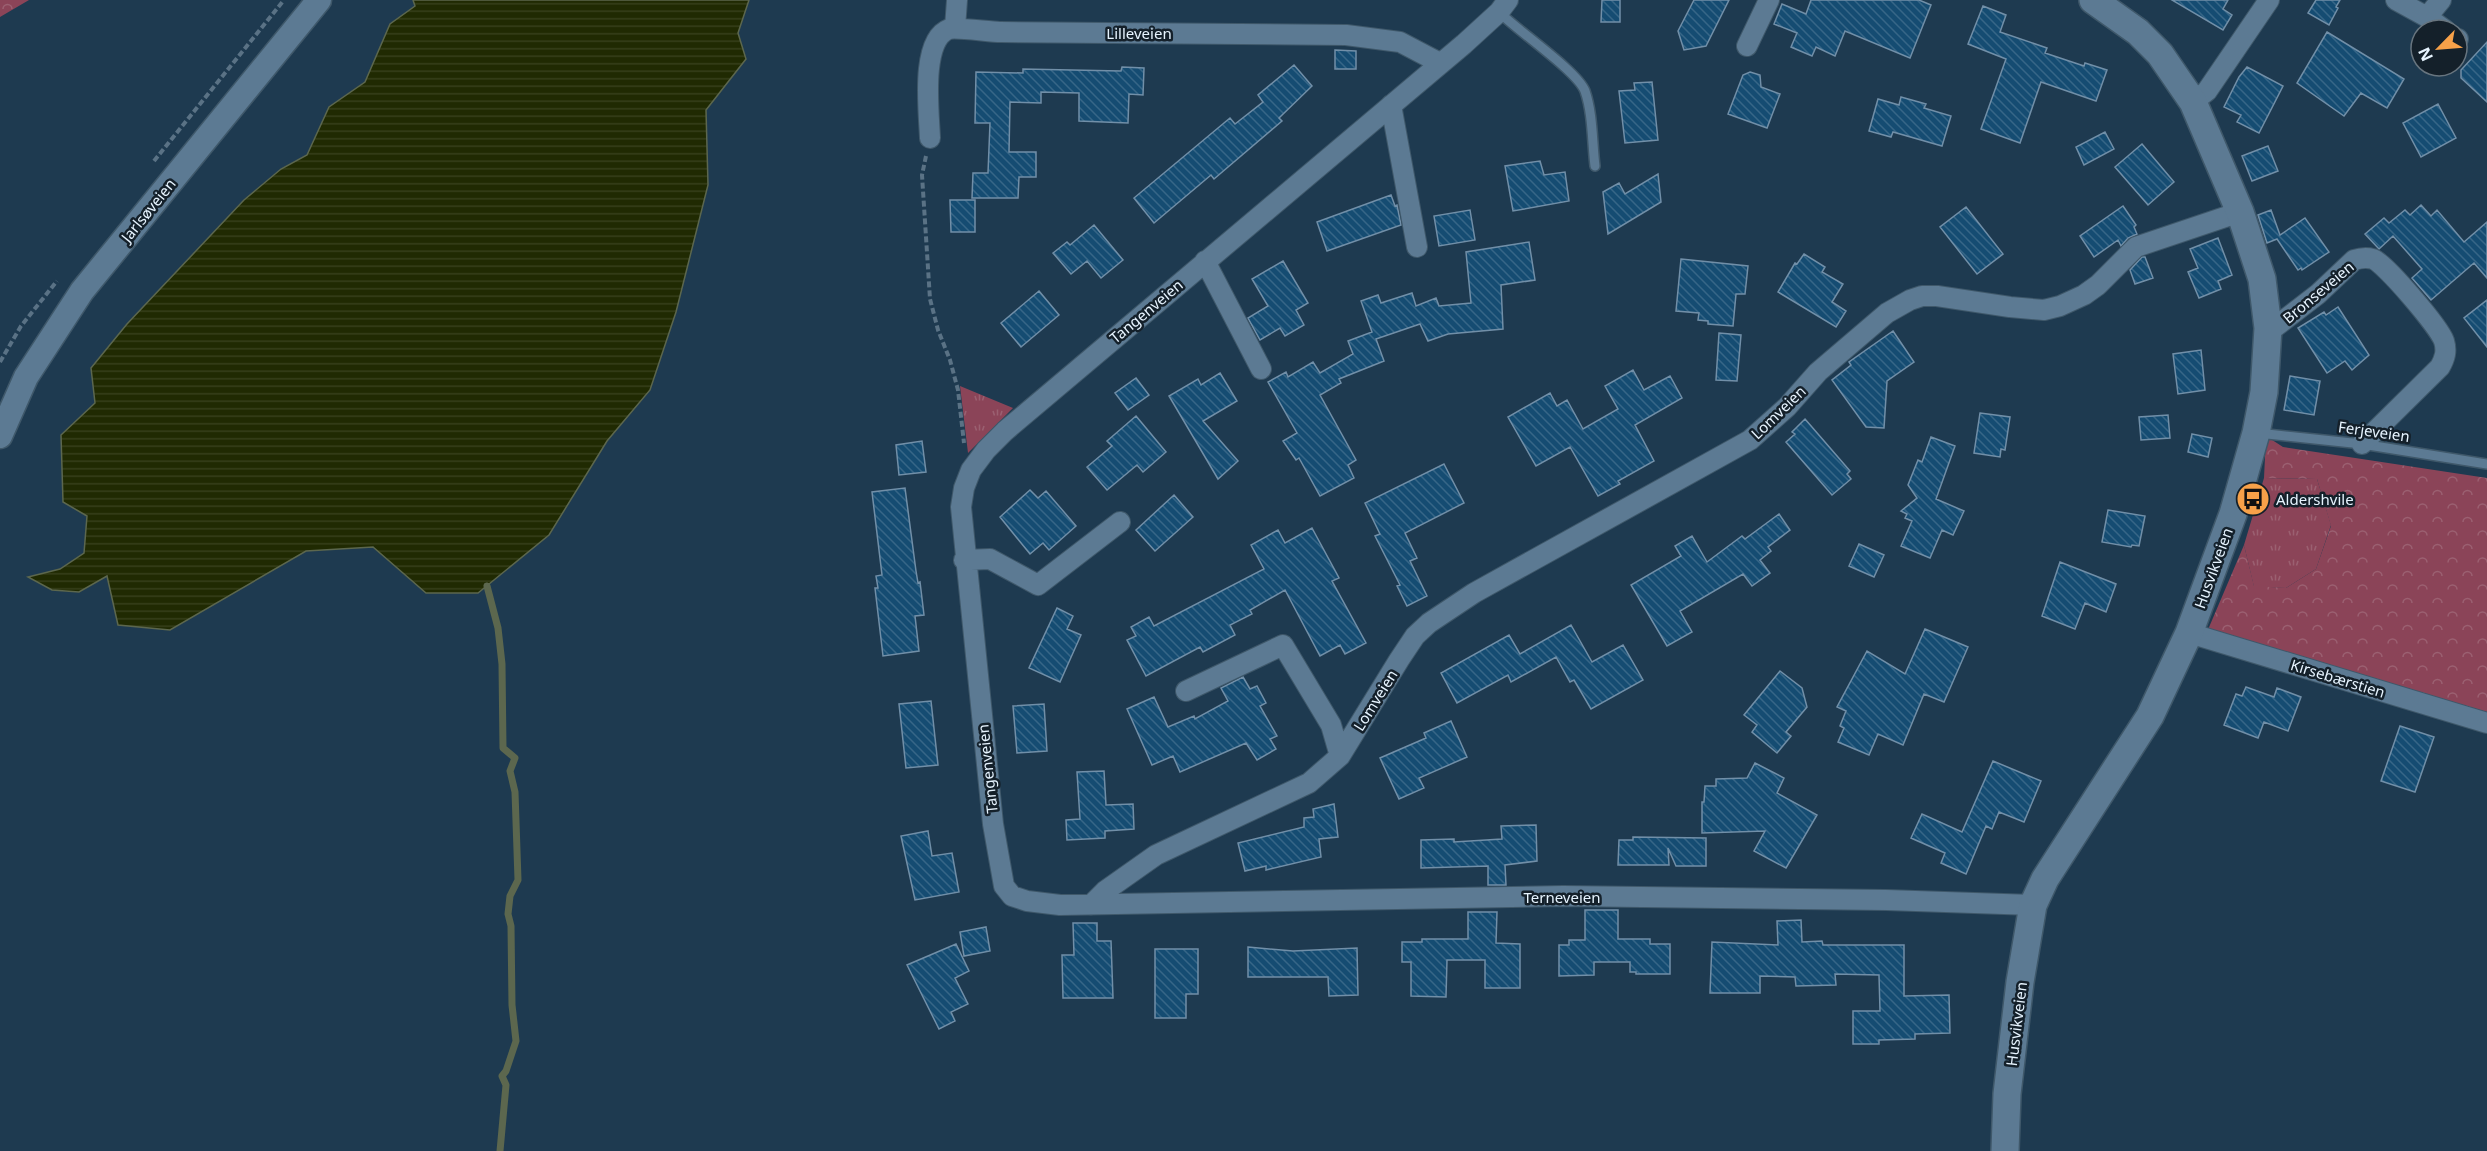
<svg xmlns="http://www.w3.org/2000/svg" width="2487" height="1151" font-family="'Noto Sans',sans-serif">
<style>
.grass{fill:url(#grass-tufts)}
.forest{fill:url(#forest-crowns)}
.water{fill:url(#water-rules);stroke:#5c674e;stroke-width:1.5}
.lines{fill:none;stroke-linecap:round;stroke-linejoin:round}
.stream{stroke:#5c674e;stroke-width:7}
.building{fill:url(#building-back-hatch);stroke:#718fa8;stroke-width:1.5}
.service-casing{stroke:#3f586a;stroke-width:12}
.minor-casing{stroke:#3f586a;stroke-width:22}
.tertiary-casing{stroke:#3f586a;stroke-width:27}
.secondary-casing{stroke:#3f586a;stroke-width:30}
.path{stroke:#5a7285;stroke-width:4;stroke-dasharray:6 3;stroke-linecap:butt}
.service{stroke:#5c7a93;stroke-width:9}
.minor{stroke:#5c7a93;stroke-width:20}
.tertiary{stroke:#5c7a93;stroke-width:24}
.secondary{stroke:#5c7a93;stroke-width:27}
.labels{text-anchor:middle;dominant-baseline:central;stroke-width:5;stroke-linejoin:round;paint-order:stroke}
.street-label{font-size:15px;fill:#e7f4ff;stroke:#14202a}
.poi-label{font-size:15px;fill:#e7f4ff;stroke:#14202a;text-anchor:start}
</style>
<defs>
<pattern id="grass-tufts" width="24" height="20" patternUnits="userSpaceOnUse" patternTransform="scale(1.5)"><rect width="24" height="20" fill="#8b4458"/><path d="M3 7l-1-3M5 7V3M7 7l1-3M15 17l-1-3M17 17v-4M19 17l1-3" fill="none" stroke="#9b6071"/></pattern>
<pattern id="forest-crowns" width="20" height="18" patternUnits="userSpaceOnUse" patternTransform="scale(1.5)"><rect width="20" height="18" fill="#8b4458"/><path d="M2 6a3 3 0 1 1 6 0M12 15a3 3 0 1 1 6 0" fill="none" stroke="#9b6071"/></pattern>
<pattern id="water-rules" width="6" height="5" patternUnits="userSpaceOnUse" patternTransform="scale(1.5)"><rect width="6" height="5" fill="#202a02"/><path d="M0 2.5h6" fill="none" stroke="#363f1b"/></pattern>
<pattern id="building-back-hatch" width="6" height="6" patternUnits="userSpaceOnUse" patternTransform="scale(1.5)"><rect width="6" height="6" fill="#154c72"/><path d="M-1 5l2 2M0 0l6 6M5-1l2 2" fill="none" stroke="#376687"/></pattern>
</defs>
<rect width="100%" height="100%" fill="#1e3a50"/>
<path class="grass" d="M960,386L1013,408L968,453Z
M2264,478L2317,479L2331,525L2316,569L2286,588L2254,587L2244,545Z"/>
<path class="forest" d="M0,0H29L0,17Z
M2266,436L2283,447L2487,478V712L2207,632L2244,545L2254,586L2286,588L2316,569L2331,526L2317,479L2264,478Z"/>
<path class="water" d="M413,0H749L738,33L746,59L706,110L708,185L676,312L650,390L607,441L549,535L478,593H426L373,547L306,551L170,630L118,625L107,576L79,592L52,590L28,577L60,569L84,553L87,516L63,502L61,435L95,403L91,368L127,324L244,200L281,169L307,155L329,107L365,82L390,24L415,6Z"/>
<g class="lines">
<path class="stream" d="M487,586L498,628L502,664L503,748L515,758L510,771L515,792L518,880L510,896L508,914L511,926L512,1005L516,1041L506,1071L502,1076L506,1085L500,1151"/>
</g>
<path class="building" d="M1602,0H1620V22H1601Z
M1694,0H1729L1706,46L1684,50L1678,31Z
M1811,0H1919L1931,5L1910,58L1845,31L1835,56L1816,47L1812,56L1791,47L1797,33L1774,24L1782,4L1806,14Z
M2172,0H2228L2223,9L2232,15L2223,30Z
M2316,0H2340L2336,7L2338,8L2329,25L2308,13Z
M1983,6L2006,15L2000,32L2047,48L2045,53L2084,66L2085,63L2107,70L2096,101L2041,82L2020,143L1981,129L2006,59L1968,44Z
M2327,32L2404,79L2387,108L2361,93L2344,116L2297,83Z
M2487,42V102L2461,78V70Z
M1335,50L1356,51V69H1335Z
M1294,65L1312,86L1279,118L1282,121L1214,179L1211,175L1154,223L1134,198L1230,118L1235,124L1263,102L1258,95Z
M1122,67L1144,68L1143,95L1129,94L1128,123L1079,121V93L1041,92V103L1010,102L1009,152H1036V177H1019L1018,198H972L973,173H988L990,123H975L976,72L1023,73V69L1121,71Z
M2247,67L2283,86L2259,133L2237,122L2241,115L2224,107L2239,77Z
M1750,72L1760,75L1761,87L1780,94L1767,128L1728,114L1743,75Z
M1652,82L1658,140L1625,143L1619,91L1635,90L1634,83Z
M1901,97L1926,104L1924,108L1951,116L1942,146L1893,132L1891,137L1869,131L1878,99L1899,105Z
M2438,104L2456,138L2421,157L2403,123Z
M2105,132L2114,149L2084,165L2076,147Z
M2142,144L2174,182L2148,205L2115,167Z
M2268,146L2278,171L2252,181L2242,156Z
M1540,161L1544,175L1565,172L1569,201L1513,211L1505,166Z
M1658,174L1661,202L1608,234L1603,192L1619,183L1625,194Z
M1391,195L1395,206L1397,205L1401,225L1327,251L1317,222Z
M950,200H975V232H951Z
M2421,205L2431,216L2437,210L2464,242L2487,222V278L2474,263L2431,300L2412,278L2422,269L2393,236L2379,249L2365,234L2384,218L2389,223L2405,210L2410,215Z
M2123,206L2136,225L2134,227L2137,234L2128,238L2121,246L2118,240L2094,257L2080,236Z
M1966,207L2003,254L1977,274L1940,227Z
M1470,210L1475,240L1439,246L1434,216Z
M2271,210L2280,235L2305,218L2329,252L2302,270L2301,268L2298,270L2277,239L2267,243L2258,215Z
M1094,225L1123,260L1101,278L1087,261L1071,274L1053,253L1067,242L1070,245Z
M2218,238L2232,275L2218,281L2221,289L2199,298L2188,272L2198,268L2190,249Z
M1529,242L1535,280L1501,285L1503,329L1448,334L1428,341L1420,324L1376,339L1384,361L1339,379L1341,383L1320,395L1356,460L1348,465L1354,478L1320,496L1299,458L1296,460L1283,441L1297,433L1268,382L1286,372L1288,377L1313,362L1320,373L1353,354L1348,341L1372,332L1361,301L1378,295L1381,303L1412,293L1416,306L1436,298L1439,306L1471,303L1466,252Z
M1804,254L1825,267L1822,272L1843,284L1832,302L1846,311L1836,327L1778,292L1795,263L1797,264Z
M2142,257H2145L2153,278L2135,284L2130,270Z
M1681,259L1748,266L1745,294H1736L1733,326L1708,324V321L1698,320L1699,313L1676,311Z
M1283,261L1308,303L1296,310L1304,325L1285,336L1280,328L1260,340L1248,318L1268,306L1252,279Z
M1039,291L1059,315L1021,347L1001,323Z
M2487,300V347L2464,318Z
M2338,307L2369,355L2352,370L2345,361L2327,373L2298,328L2324,312L2326,315Z
M1893,331L1914,362L1887,381L1884,428L1866,427L1832,380L1851,365L1849,362Z
M1719,333L1741,335L1737,381L1716,380Z
M2201,350L2205,390L2178,394L2173,354Z
M1633,370L1644,390L1670,376L1682,398L1635,425L1654,461L1618,481L1620,484L1598,496L1570,447L1536,466L1508,417L1550,393L1557,406L1567,400L1583,429L1618,409L1605,386Z
M1220,373L1237,401L1203,421L1238,461L1218,479L1169,396L1198,379L1201,385Z
M2290,376L2320,381L2314,415L2284,410Z
M1136,378L1149,395L1128,410L1115,393Z
M1980,413L2010,417L2005,450L2001,449L2000,457L1974,453Z
M2168,415L2170,438L2141,440L2139,417Z
M1136,416L1166,452L1143,472L1137,465L1107,490L1087,467L1112,446L1107,441Z
M1805,419L1850,471L1847,474L1851,479L1832,495L1786,442L1795,434L1792,432Z
M2192,434L2212,438L2208,457L2188,452Z
M1931,437L1955,446L1936,499L1964,511L1953,535L1942,530L1930,558L1901,546L1912,521L1905,518L1907,514L1901,511L1917,498L1908,485L1918,460L1922,462Z
M922,441L926,472L899,475L896,445Z
M1444,464L1464,503L1405,533L1417,558L1410,561L1427,596L1407,606L1397,586L1400,585L1375,536L1380,534L1365,503Z
M905,488L916,571L918,583L920,582L924,615L915,616L919,651L883,656L875,588H878L876,576L882,575L872,492Z
M1030,490L1038,498L1046,491L1076,526L1049,550L1043,543L1030,554L1000,517Z
M1174,495L1193,517L1155,551L1136,530Z
M2108,510L2145,516L2139,546L2132,545L2131,547L2102,542Z
M1779,514L1790,530L1768,547L1771,551L1760,560L1770,573L1752,586L1743,574L1680,611L1692,632L1667,646L1631,585L1681,556L1675,546L1692,536L1707,562L1742,536L1745,539Z
M1312,528L1339,578L1332,581L1366,643L1345,654L1340,645L1320,656L1285,590L1250,610L1252,614L1230,625L1235,635L1203,652L1200,647L1146,676L1127,640L1136,636L1131,627L1149,617L1154,626L1264,569L1251,545L1278,530L1285,543Z
M1859,544L1884,555L1874,577L1849,566Z
M2060,562L2116,584L2106,612L2085,603L2075,629L2042,616Z
M1057,608L1073,616L1067,629L1081,635L1060,682L1029,668Z
M1571,625L1592,662L1623,645L1643,680L1591,709L1574,680L1570,682L1556,657L1511,682L1508,675L1457,703L1441,673L1509,635L1520,654Z
M1925,629L1968,647L1944,702L1924,694L1903,745L1878,734L1869,755L1838,742L1844,728L1840,726L1846,711L1837,707L1867,651L1905,674Z
M1780,671L1802,688L1807,707L1786,732L1791,736L1777,753L1752,732L1757,725L1744,715Z
M1243,677L1250,689L1257,686L1266,703L1260,706L1277,736L1270,739L1276,749L1257,760L1246,743L1180,772L1173,756L1152,765L1127,709L1154,697L1168,727L1194,716L1195,719L1228,701L1221,688Z
M2246,687L2274,697L2277,688L2301,697L2288,731L2264,722L2258,738L2224,725L2236,694L2242,696Z
M931,701L938,765L906,768L899,704Z
M1044,704L1047,751L1017,753L1013,706Z
M1451,721L1467,757L1419,778L1424,788L1399,799L1380,758L1426,738L1424,733Z
M2400,726L2434,737L2415,792L2381,781Z
M1993,761L2041,781L2024,822L1999,812L1992,829L1986,826L1966,874L1941,863L1945,853L1911,838L1922,814L1962,832Z
M1755,763L1784,778L1777,793L1817,815L1786,868L1754,851L1765,831L1702,833V802H1704L1705,786H1716V779L1747,778Z
M1104,771L1106,805L1133,804L1134,829L1105,831V838L1067,840L1066,820L1080,819L1077,772Z
M1334,804L1338,837L1319,839L1321,857L1266,870V866L1245,871L1238,843L1304,827V818L1314,817L1313,809Z
M1536,825L1537,861L1505,865L1506,885H1488V866L1421,868V840L1454,839V842L1502,839L1501,826Z
M928,831L932,856L952,853L959,892L915,900L901,836Z
M1633,837L1706,838V866H1676L1668,848L1669,865H1618L1619,840H1633Z
M1585,910H1618V939H1650V944H1670V974H1636V972H1630V962H1594V975L1559,976V945H1569V940H1585Z
M1468,912H1497L1496,943L1520,944V988H1485V960H1447L1446,997L1411,996V962H1402V942H1422V939H1468Z
M1801,920L1802,942L1822,941L1823,945H1904V996L1949,995L1950,1033L1915,1034V1039L1879,1040V1044H1853V1011H1880L1879,975L1835,974L1836,985L1796,986L1795,977L1760,976V993H1710L1712,942L1778,945L1777,921Z
M1073,923H1097V941H1111L1113,998H1063L1062,955H1074Z
M986,927L990,951L964,956L960,932Z
M956,944L969,971L955,978L968,1004L951,1012L955,1021L939,1029L907,965Z
M1248,947L1293,951L1357,948L1358,995L1329,996L1328,977H1248Z
M1155,949H1198V994H1186V1018H1155Z"/>
<g class="lines">
<g class="service-casing">
<path id="service" d="M1499,12C1518,31 1577,71 1585,91C1593,114 1592,142 1595,166
M2258,433L2362,444L2487,464"/>
</g>
<g class="minor-casing">
<path id="minor" d="M1508,0L1499,12L1464,44L1005,431L986,450L971,470L964,488L961,507L993,824L1004,886L1012,896L1027,901L1060,905L1563,896L1886,900L2033,905
M2396,0L2427,17L2441,0
M2427,17L2445,30
M955,28L957,0
M2457,39H2458
M1747,46L1769,0
M2193,102L2207,91L2269,0
M1391,105L1417,247
M930,138C929,112 920,40 949,29C957,27 990,32 1000,32L1346,35L1400,42L1440,63
M1205,261L1261,369
M2268,328L2275,327L2318,294L2354,260C2360,258 2366,257 2373,259C2385,263 2439,327 2444,341C2447,351 2445,358 2440,367L2362,444
M964,560L990,559L1038,585L1120,522
M2189,633L2487,723
M1186,691L1283,645L1331,725L1340,756
M1091,905L1105,891L1156,855L1309,783L1340,756L1399,660L1415,636L1429,623L1474,593L1750,440L1787,407L1818,372L1887,313L1910,300L1922,296H1937L2010,307L2044,310L2060,306L2084,295L2098,285L2136,247L2240,212"/>
</g>
<g class="tertiary-casing">
<path id="tertiary" d="M0,436L26,377L82,291L319,0"/>
</g>
<g class="secondary-casing">
<path id="secondary" d="M2005,1151L2007,1094L2020,982L2033,905L2045,879L2150,716L2189,633L2233,514L2256,433L2264,392L2268,328L2262,279L2240,212L2193,102L2160,54L2138,32L2093,0"/>
</g>
<path class="path" d="M926,156L922,175L930,299L938,330L950,360L958,390L964,443
M154,161L284,0
M0,362L21,326L57,281"/>
<use href="#service" class="service"/>
<use href="#minor" class="minor"/>
<use href="#tertiary" class="tertiary"/>
<use href="#secondary" class="secondary"/>
</g>
<defs>
<g id="bus-disc" transform="scale(1.725)"><circle r="9.5" fill="#f7a149" stroke="#14202a"/><path d="M-5-6H5V4H4V6H2V4H-2V6H-4V4H-5ZM-3.5-4V0h7V-4ZM-3.5 1.2v1.5H-2V1.2ZM2 1.2v1.5H3.5V1.2Z" fill="#111"/></g>
</defs>
<g fill-rule="evenodd">
<use href="#bus-disc" x="2253" y="499"/>
</g>
<g class="labels">
<g class="street-label">
<text x="1139" y="33">Lilleveien</text>
<text transform="translate(148 210) rotate(-51)">Jarlsøveien</text>
<text transform="translate(2318 292) rotate(-40)">Bronseveien</text>
<text transform="translate(1146 311) rotate(-40)">Tangenveien</text>
<text transform="translate(1778 412) rotate(-44)">Lomveien</text>
<text transform="translate(2374 431) rotate(8)">Ferjeveien</text>
<text transform="translate(2213 568) rotate(-70)">Husvikveien</text>
<text transform="translate(2338 678) rotate(17)">Kirsebærstien</text>
<text transform="translate(1375 700) rotate(-58)">Lomveien</text>
<text transform="translate(987 769) rotate(-96)">Tangenveien</text>
<text x="1562" y="897">Terneveien</text>
<text transform="translate(2016 1024) rotate(-83)">Husvikveien</text>
</g>
<g class="poi-label">
<text x="2276" y="499">Aldershvile</text>
</g>
</g>
<g transform="translate(2439 48) rotate(245)"><circle r="28" fill="#14202a" stroke="#68757f" stroke-width="1.5"/>
<path d="M0-4.5L10 22L0 15L-10 22Z" fill="#f7a149"/>
<text y="-9" font-size="16" font-weight="bold" text-anchor="middle" fill="#e7f4ff">N</text>
</g>
</svg>
